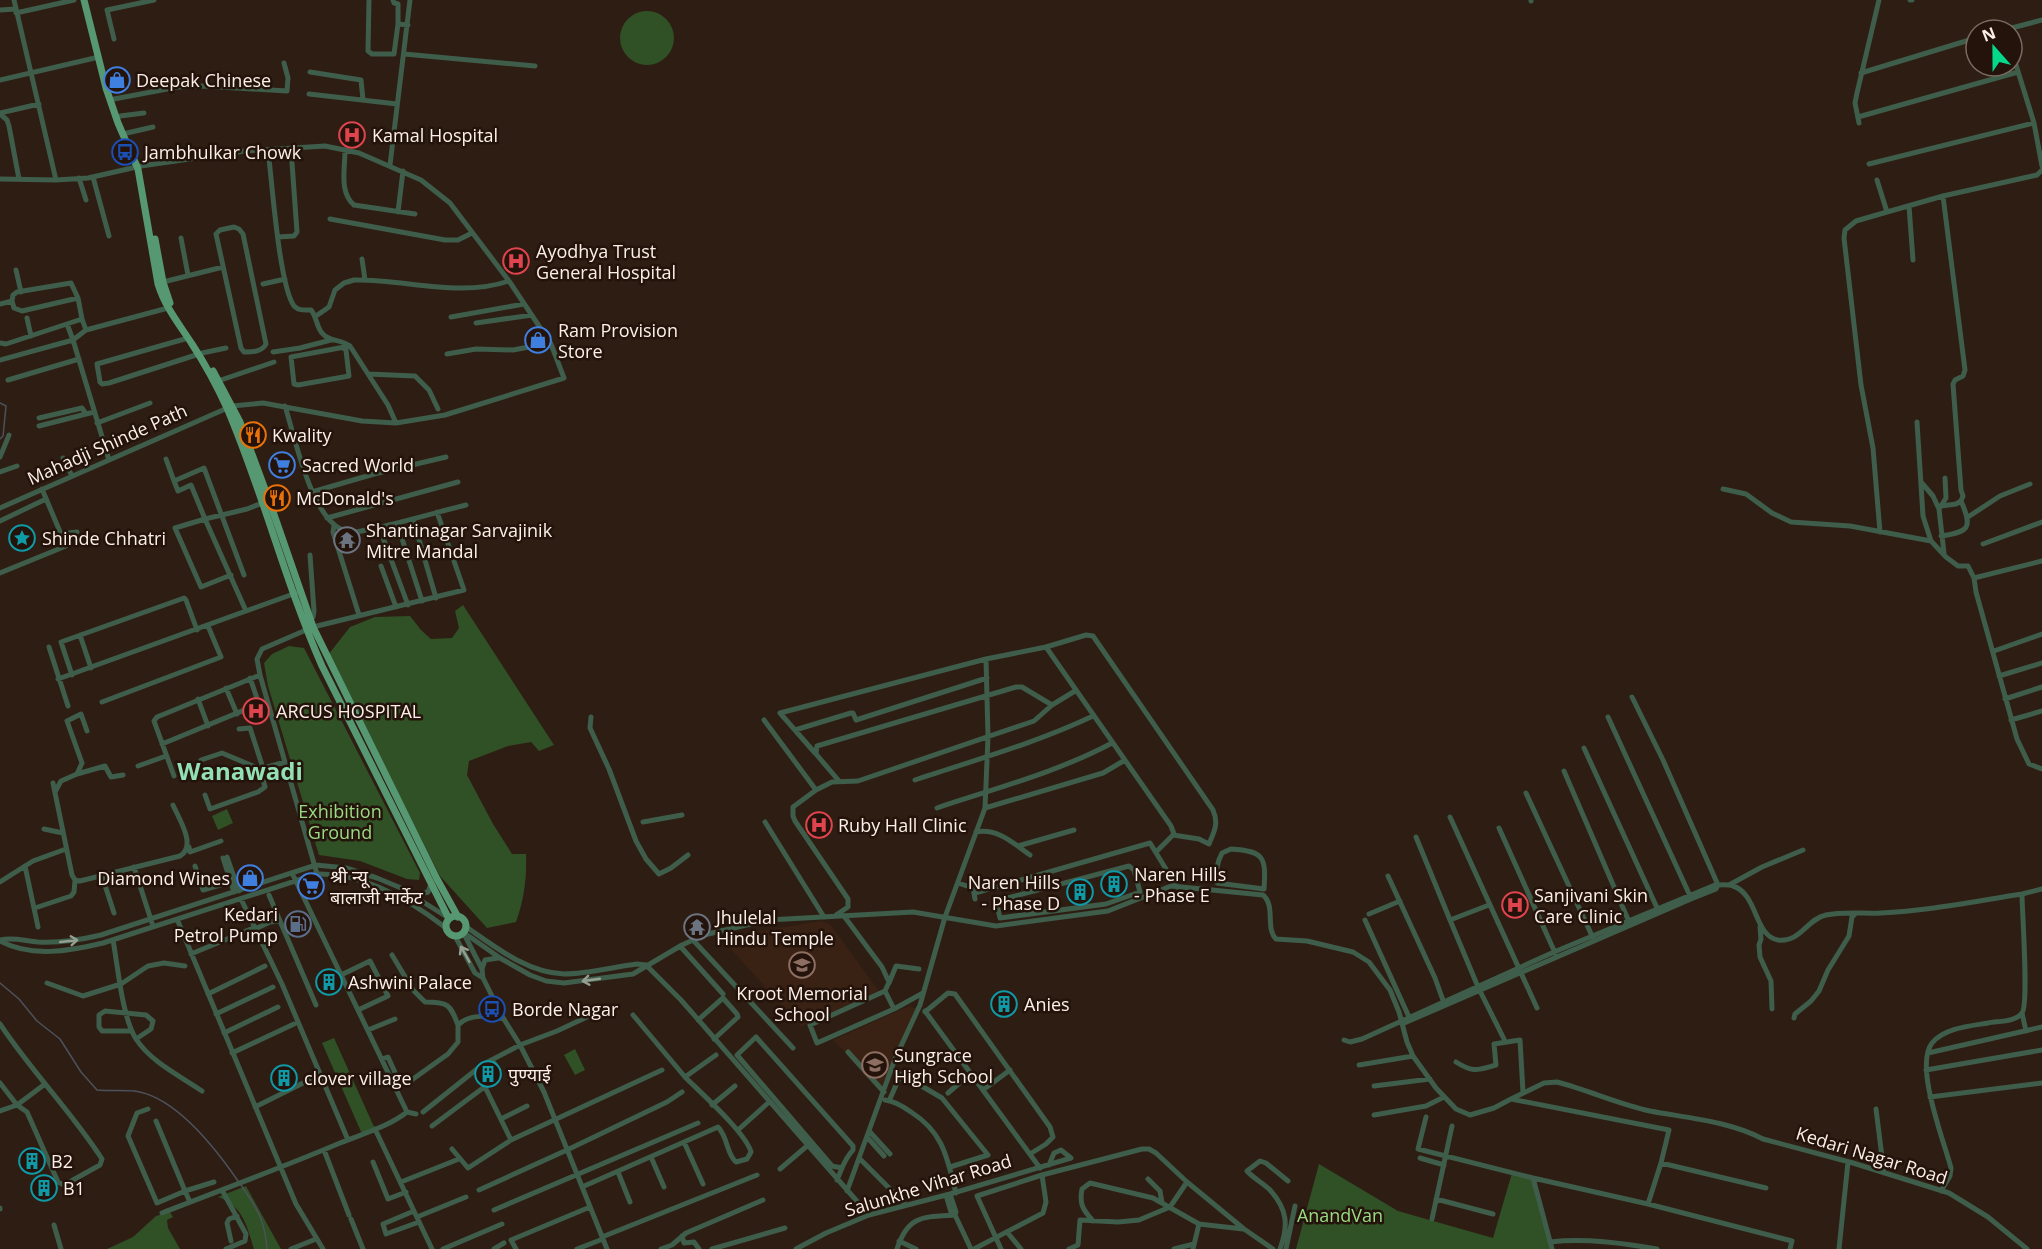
<svg xmlns="http://www.w3.org/2000/svg" width="2042" height="1249" font-family="'Open Sans','Noto Sans Devanagari',sans-serif">
<style>
.built{fill:#392114}
.green{fill:#305026}
.lines{fill:none;stroke-linecap:round;stroke-linejoin:round}
.stream{stroke:#4c525c;stroke-width:1.5}
.minor{stroke:#3e5d4a;stroke-width:5}
.major{stroke:#569871;stroke-width:7}
.oneway{stroke:#949f92}
.labels{text-anchor:middle;dominant-baseline:central;stroke-width:5;stroke-linejoin:round;paint-order:stroke}
.poi-label{font-size:18px;fill:#fcefe9;stroke:#24130a;text-anchor:start}
.street-label{font-size:18px;fill:#fcefe9;stroke:#24130a}
.park-label{font-size:18px;fill:#97db83;stroke:#24130a}
.district-label{font-size:24px;font-weight:bold;fill:#92e1b5;stroke:#24130a}
</style>
<rect width="100%" height="100%" fill="#2e1d13"/>
<path class="built" d="M820,921L830,924L879,991L801,1027L721,938Z
M909,1006L915,1008V1011L882,1091L833,1040Z"/>
<path class="green" d="M620 38a27 27 0 1 1 54 0a27 27 0 1 1-54 0Z
M463,605L554,745L539,751L531,742L508,746L469,761L467,775L493,824L512,854H526C527,878 524,900 516,922L487,928L440,876L328,655L350,627L375,617L410,616L421,630L431,639L452,638L459,628L455,611Z
M289,646L304,648L420,873L419,880L407,879L360,861L319,855L268,686L264,663L272,654Z
M227,809L233,823L218,830L212,816Z
M334,1038L375,1129L362,1134L322,1043Z
M575,1049L585,1070L575,1075L564,1055Z
M1319,1164L1398,1211L1493,1238L1512,1173L1533,1178L1550,1249H1296Z
M246,1186L281,1249H254C247,1226 243,1206 218,1197Z
M170,1212L173,1217L167,1220L168,1228L180,1249H107L133,1237L156,1216Z"/>
<g class="lines">
<path class="stream" d="M0,403L6,406L3,436L0,439
M0,983L19,999L37,1021L60,1039L81,1072L97,1090C110,1091 123,1090 135,1091C176,1097 216,1149 238,1181
M241,1185C257,1208 265,1220 267,1249"/>
<path class="minor" d="M14,0L56,180
M369,0L368,51L372,54H394L398,24
M393,0L394,3L398,4V24L408,25
M1910,0H1912
M1531,1V0
M0,10L16,9
M16,13L74,0
M2004,30L2042,20
M114,39L107,10L154,0
M2012,52L2034,123L2042,166
M404,54L535,66
M310,72L361,80L363,100
M1861,73L1976,38
M0,80L99,57
M309,94L397,104
M114,99L178,87L204,86L287,91L288,78L284,63
M0,113L39,104
M0,114L7,120L9,126L19,179
M120,116L144,113
M1858,117L2018,72
M1859,123L1855,103L1857,93L1879,0
M127,133L153,127
M268,150C272,181 279,285 294,306C299,311 304,310 311,310C317,317 316,326 322,333C329,342 341,339 350,346L388,405L396,423
M345,150C345,169 339,192 354,205L415,214
M1869,164L2034,123
M390,165L410,0
M93,177L109,236
M79,178L86,200
M0,179L56,180L88,178L141,166L245,151L325,146L359,153L421,180L450,203L509,281L551,344L564,378L445,415L396,423L362,421L263,403L232,406L0,508
M1877,180L1887,212L1856,221L1845,230L1844,238L1861,385L1873,448L1880,532
M1909,206L1913,260
M398,212L403,171
M1887,212L1943,196L2037,175L2042,170
M330,219L445,240H458L472,233
M234,227L239,229L243,234L266,344C262,352 252,352 244,352L241,348L216,234L220,230Z
M278,237L294,236L297,232L291,149
M181,238L188,275
M362,259L365,280
M16,270L21,292
M163,282L223,267
M263,284L285,279
M78,298L22,311L14,308L12,301L13,295L17,292L71,283L78,298L82,319
M0,304L12,301
M316,316L329,307L335,290L344,283L354,280C405,279 459,298 509,281
M451,317L524,304
M27,318L31,336
M476,323L532,315
M188,338L97,364L100,382L102,384L109,383L199,354
M0,343L6,344L82,319L86,330
M343,348L346,350L349,376L298,385L294,384L291,357L350,346
M273,352L300,348L331,340
M202,353L226,348
M447,354L476,349L513,350L550,343
M0,360L73,340L67,324
M368,374L415,376L429,390L438,409
M8,380L79,359
M218,381L274,362
M285,406C295,437 312,526 349,532C356,533 364,530 372,529C403,522 434,513 466,505
M39,418L82,408L86,414
M1917,422L1923,516L1931,541L1946,557L1958,566H1968L1974,578L1976,592L2017,739L2029,764L2042,769
M97,423L150,403
M39,426L94,412
M81,450L89,468
M0,457L9,435
M63,458L72,476
M166,459L174,481L204,468L244,575
M109,460L73,340L86,330L168,308
M0,472L17,466
M174,481L178,491L191,485L205,519L175,528L201,587L231,575
M1921,482L1933,496L1939,509
M1723,489L1746,494L1772,513L1791,522L1850,526L1931,541
M312,492L374,474L446,457
M1941,506L1956,504L1961,501L1963,496L1961,490L1953,384L1955,380L1963,376L1965,370L1943,196
M1968,517L2000,496L2030,484
M327,518L458,482
M413,519L436,598
M0,521L46,499
M397,523L422,601
M334,526L333,532L359,615
M379,527L408,605
M60,534L77,532
M1941,536C1969,532 1973,528 1961,501
M1983,544L2042,522
M1944,553L1939,509L1946,498L1945,478
M381,566L396,607
M0,573L66,546L42,489
M1974,578L2042,561
M246,611L205,519L247,509L265,502
M310,619L313,617L314,611L310,555
M80,635L91,668
M49,647L68,706
M1994,651L2042,634
M72,675L61,642L184,598L186,600L197,630
M1999,676L2042,663
M58,679L296,593
M226,688L237,714
M1632,697L1663,760L1718,885
M198,699L208,726
M2005,699L2042,687
M102,702L221,657L208,626
M591,717L590,728L609,769L636,841L646,859L659,874L671,868L688,855
M1608,717L1691,898
M764,720L816,790
M2011,720L2042,711
M239,729L250,728L263,768
M795,730L851,713H853L856,720L987,678
M162,744L259,704L250,678
M1584,748L1658,910
M815,753L780,713L986,659
M201,760L222,753L260,769L285,762
M138,766L166,756
M1564,771L1630,924
M77,774L105,766L111,777L123,775
M174,776L154,721L157,717L260,675
M915,780C975,760 1036,743 1093,716
M839,781L816,754L817,746L1016,687H1022L1052,705
M53,783L72,875L75,880L80,881L180,856C197,846 179,819 173,805
M55,792L61,781L77,774L82,763L67,721L81,714L87,731
M1526,793L1593,938
M205,795L210,809L258,792L265,787L260,769
M937,808C996,788 1058,772 1112,743
M985,808L1103,773L1125,760
M1450,817L1537,1008
M643,822L682,815
M765,822L824,917
M1499,828L1556,955
M44,829L63,833
M976,832C998,828 1013,843 1030,855
M1416,837L1450,920L1489,905
M1018,846L1074,830
M189,847L190,852L221,841
M1231,849C1265,851 1266,858 1264,889L1217,883C1215,874 1217,862 1222,853Z
M1156,852L1174,834L1171,826L1046,647L1086,635L1093,636L1213,810C1219,824 1214,832 1209,844L1199,839L1173,835
M227,857L239,891
M223,858L234,892
M25,866L38,927
M195,866L203,890L230,882
M1129,866L1134,870L1140,892L1106,904L1000,918L996,901Z
M134,867L152,923
M317,874L260,675L257,659L262,649L313,627L464,590L437,512
M102,876L114,913
M1388,876L1435,978L1444,1003
M0,882L33,861L66,849
M958,883L973,888L975,899
M1729,885L1762,867L1803,850
M975,893L1150,843L1177,887
M269,895L280,921
M412,895L447,917
M241,899L282,984L348,1140
M35,908L71,896L74,892L75,880
M1369,914L1400,901
M836,915L848,907V899L795,821L793,816V807L816,790L832,782L858,781L1034,721L1052,705L1075,691
M844,916L882,967L889,982L885,991L810,1025L817,1043L894,1009L923,993
M177,919L296,1204L323,1249
M1365,920L1409,1017
M1450,920L1478,987L1504,1039
M465,926C494,946 527,973 564,974C588,974 613,967 637,964L646,965
M1760,927L1761,939L1759,945L1760,957L1771,981L1772,1009
M255,929L270,922L280,921L316,1005
M463,932L500,958L530,975L546,981L564,983L633,974L682,945L704,935L768,920L913,912L996,926L1108,911L1171,886L1263,895C1276,906 1265,928 1276,939L1307,941L1353,952L1369,962L1390,990L1399,1012L1407,1042L1413,1056L1436,1088L1456,1109L1470,1115L1494,1108L1511,1099L1669,1130L1661,1163L1648,1204
M464,934L482,969L483,978L502,1016L520,1045L544,1092L607,1249
M455,936L475,973L483,978
M0,940C13,937 25,941 38,942C60,943 80,940 101,935L316,865L346,868L377,878L418,895L428,892L431,884
M113,940C118,967 122,1017 136,1039C151,1062 180,1076 202,1091
M693,940L793,1048
M0,941C31,958 70,951 103,943L317,874C364,873 410,900 446,928
M680,946L723,994
M191,954L251,929
M392,955L413,990L425,1002C448,1002 450,1004 458,1025
M646,965L681,1000L869,1215
M482,969L485,960L498,958
M341,975L370,961L388,996L358,1010
M47,983L83,996L121,984L148,966L164,963L185,966
M889,983L896,966L919,969
M885,991L894,1009
M208,994L265,966
M925,1011L1040,1168
M925,1012L948,993L955,994L1050,1127L1053,1137L1046,1144L1030,1154
M2022,1013L2026,1031
M216,1014L273,987
M633,1015L685,1077
M1794,1018L1795,1014L1811,1001L1819,991L1828,970L1849,936L1852,917L1855,914
M698,1020L723,998L737,1014L738,1017L714,1039
M0,1024C31,1071 71,1111 102,1159L100,1165L64,1185L58,1182L27,1112L17,1105L0,1083
M1402,1024L1691,899L1716,889L1718,885
M368,1030L395,1019
M132,1031H102L99,1027V1015L105,1011L146,1015L153,1021L151,1029L136,1039
M224,1033L278,1007
M1344,1040L1350,1042L1362,1039L1554,952L1715,885C1720,885 1728,884 1733,886C1758,894 1754,936 1778,940C1800,943 1807,919 1826,915C1844,911 1863,914 1881,913C1928,911 1976,901 2022,894L2042,889
M848,1052L884,1092
M232,1053L294,1024
M1928,1053L2042,1027
M382,1059L388,1057L397,1077
M1456,1062C1473,1073 1478,1070 1496,1065L1494,1044L1520,1040L1523,1092
M1359,1065L1413,1056
M1926,1070L2042,1050
M406,1084L448,1054L458,1042V1025C470,1013 489,1016 504,1019
M1374,1086L1430,1079
M485,1087L511,1140
M983,1090L1010,1070
M948,1093L971,1073
M1930,1097L2042,1083
M1511,1099L1544,1083L1557,1082C1588,1090 1618,1104 1650,1111C1687,1118 1729,1121 1763,1139L1853,1163L1949,1193L1988,1217L2027,1249
M885,1100C894,1101 904,1107 911,1112C944,1133 947,1158 956,1193
M889,1101L901,1074L942,1098L988,1155L950,1167
M712,1105L735,1086
M255,1107L315,1077
M148,1109L137,1113L128,1136L157,1203L185,1191L190,1202
M1876,1109L1884,1173
M0,1111L17,1105L45,1084
M407,1112L416,1114
M423,1112L482,1065L520,1045L557,1031L587,1017
M1374,1115L1426,1106L1444,1097
M1426,1117L1418,1149L1533,1178L1552,1249
M501,1119L527,1106
M156,1121L185,1191L214,1182
M432,1126L499,1076L496,1066L492,1060
M375,1129L432,1249
M738,1130L769,1102
M869,1131L890,1154
M867,1137L884,1156
M684,1142L703,1184
M452,1149L468,1168L511,1140L662,1070
M324,1150L349,1215
M651,1157L664,1187
M859,1158L906,1205
M1420,1158L1444,1165
M373,1162L388,1199L406,1192
M1661,1163L1766,1188
M780,1169L807,1146
M618,1172L630,1202
M1533,1178L1648,1204L1792,1241L1790,1249
M1148,1179L1160,1191L1162,1203
M837,1180C842,1169 844,1159 853,1150V1146L756,1037L737,1055L832,1166L842,1168
M401,1182L459,1159
M582,1187L718,1127C728,1137 726,1153 736,1162L747,1159L751,1152C746,1133 701,1093 685,1077L716,1055
M222,1190L246,1234L245,1241L226,1249
M479,1190L567,1150L667,1102L682,1092
M847,1191L895,1059L920,1005L945,917L985,808L988,737L986,659L1046,647
M1941,1191L1950,1176L1951,1168C1944,1141 1914,1066 1932,1043C1944,1028 1970,1026 1988,1023C1998,1021 2016,1022 2022,1013C2029,1004 2022,912 2022,894
M950,1194L956,1212L955,1215
M946,1195L951,1212L955,1215L971,1249
M1436,1199L1493,1214
M0,1208V1209
M494,1210L698,1123
M414,1211L383,1224L386,1234L419,1222
M162,1213C221,1190 281,1168 340,1143C362,1134 388,1127 407,1112L292,873
M417,1217L466,1197
M351,1219L363,1249
M1432,1219L1452,1126
M1093,1221C1083,1210 1079,1204 1082,1189L1090,1183L1153,1198L1199,1224
M54,1225L61,1249
M1007,1232L1021,1249
M682,1236L684,1243L694,1242L699,1249
M602,1237L757,1175
M231,1241L227,1223L229,1219L237,1216
M899,1241L916,1249
M1550,1242C1586,1238 1622,1243 1657,1249
M291,1249L316,1239
M443,1249L502,1224
M494,1249L504,1243
M516,1249L511,1240L590,1207
M577,1249L603,1239
M661,1249L672,1245L686,1233L763,1200
M712,1249L785,1228
M796,1249L826,1233L869,1215L950,1194L1071,1158L1061,1150L1054,1153L1049,1165
M897,1249C908,1215 923,1217 955,1215
M974,1249L1043,1213L1046,1202L1042,1175
M1001,1249L977,1196L1042,1175L1142,1149H1149L1156,1153L1187,1182L1244,1229L1273,1249
M1069,1249L1078,1245L1080,1220L1118,1222L1139,1220L1170,1207L1187,1182
M1174,1249L1194,1244
M1193,1249L1199,1224L1243,1229
M1280,1249C1289,1225 1287,1209 1270,1190C1263,1183 1253,1178 1247,1171L1260,1161L1266,1163L1288,1181
M1286,1249L1295,1206
M1839,1249L1848,1162"/>
<path class="major" d="M84,0L106,88L118,123L138,169L158,284C165,307 179,324 192,344C205,364 217,386 227,408C263,492 285,582 322,666L449,919
M155,239L163,282L170,303
M213,371L240,422L269,500L313,627L437,879L458,917
M446 926a10 10 0 1 1 20 0a10 10 0 1 1-20 0Z"/>
</g>
<defs><path id="oneway-shaft" d="M-6 0H5M1.5-3L5.5 0L1.5 3" fill="none" stroke-width="1.6" stroke-linecap="round" stroke-linejoin="round" transform="scale(1.5)"/></defs>
<g class="oneway">
<use href="#oneway-shaft" transform="translate(69 941) rotate(-6)"/>
<use href="#oneway-shaft" transform="translate(465 954) rotate(-119)"/>
<use href="#oneway-shaft" transform="translate(591 980) rotate(172)"/>
</g>
<defs>
<g id="shop-ring" transform="scale(1.35)"><circle r="9.5" fill="#24130a" stroke="#3f7fe0" stroke-width="1.5"/><path d="M-5-2.5h2.3a2.7 3.5 0 0 1 5.4 0H5L5.5 6h-11ZM-1.5-2.5h3a1.5 2.3 0 0 0-3 0Z" fill="#3f7fe0"/></g>
<g id="hospital-ring" transform="scale(1.35)"><circle r="9.5" fill="#24130a" stroke="#e0444e" stroke-width="1.5"/><path d="M-5-5h3v3.5h4V-5h3V5h-3V1.5h-4V5h-3Z" fill="#e0444e"/></g>
<g id="bus-ring" transform="scale(1.35)"><circle r="9.5" fill="#24130a" stroke="#1a4fb4" stroke-width="1.5"/><path d="M-5-6H5V4H4V6H2V4H-2V6H-4V4H-5ZM-3.5-4V0h7V-4ZM-3.5 1.2v1.5H-2V1.2ZM2 1.2v1.5H3.5V1.2Z" fill="#1a4fb4"/></g>
<g id="restaurant-ring" transform="scale(1.35)"><circle r="9.5" fill="#24130a" stroke="#e8710a" stroke-width="1.5"/><path d="M-5-6h1v4h1v-4h1v4h1v-4h1v5L-1.5 .5V6h-2V.5L-5-1ZM5-6V6H3V1.5H1.5Q1.5-4 5-6Z" fill="#e8710a"/></g>
<g id="supermarket-ring" transform="scale(1.35)"><circle r="9.5" fill="#24130a" stroke="#3f7fe0" stroke-width="1.5"/><path d="M-6-5.5h2.5l.6 2H6L4.5 2H-2.5L-4.4-4H-6ZM-1.5 3.2a1.3 1.3 0 1 0 .1 0ZM3 3.2a1.3 1.3 0 1 0 .1 0Z" fill="#3f7fe0"/></g>
<g id="sight-ring" transform="scale(1.35)"><circle r="9.5" fill="#24130a" stroke="#0f9aa8" stroke-width="1.5"/><path d="M0-6L1.8-2.2L6-1.7L2.9 1.2L3.7 5.4L0 3.3L-3.7 5.4L-2.9 1.2L-6-1.7L-1.8-2.2Z" fill="#0f9aa8"/></g>
<g id="temple-ring" transform="scale(1.35)"><circle r="9.5" fill="#24130a" stroke="#6b7280" stroke-width="1.5"/><path d="M0-6L5-2H3V0L6.5 2.5H4V6H1.5V3h-3V6H-4V2.5H-6.5L-3 0V-2H-5Z" fill="#6b7280"/></g>
<g id="building-ring" transform="scale(1.35)"><circle r="9.5" fill="#24130a" stroke="#0f9aa8" stroke-width="1.5"/><path d="M-4-6H4V6H1V3H-1V6H-4ZM-2.5-4.3h1.7v1.8h-1.7ZM.8-4.3h1.7v1.8H.8ZM-2.5-1h1.7V.8h-1.7ZM.8-1h1.7V.8H.8Z" fill="#0f9aa8"/></g>
<g id="fuel-ring" transform="scale(1.35)"><circle r="9.5" fill="#24130a" stroke="#5c6f8a" stroke-width="1.5"/><path d="M-5.5-6h7V0h2V4h1.3V-2.5L3-4.5l.8-.8L6-3V5H2.5V1h-1V6h-7ZM-4.2-4.7v3.2H.2V-4.7Z" fill="#5c6f8a"/></g>
<g id="school-ring" transform="scale(1.35)"><circle r="9.5" fill="#24130a" stroke="#8d6e63" stroke-width="1.5"/><path d="M0-5L7-2L0 1L-7-2ZM-4 1L0 2.5L4 1V4Q0 6-4 4Z" fill="#8d6e63"/></g>
</defs>
<g fill-rule="evenodd">
<use href="#shop-ring" x="117" y="80"/>
<use href="#hospital-ring" x="352" y="135"/>
<use href="#bus-ring" x="125" y="152"/>
<use href="#hospital-ring" x="516" y="261"/>
<use href="#shop-ring" x="538" y="340"/>
<use href="#restaurant-ring" x="253" y="435"/>
<use href="#supermarket-ring" x="282" y="465"/>
<use href="#restaurant-ring" x="277" y="498"/>
<use href="#sight-ring" x="22" y="538"/>
<use href="#temple-ring" x="347" y="540"/>
<use href="#hospital-ring" x="256" y="711"/>
<use href="#hospital-ring" x="819" y="825"/>
<use href="#shop-ring" x="250" y="878"/>
<use href="#building-ring" x="1114" y="884"/>
<use href="#supermarket-ring" x="311" y="886"/>
<use href="#building-ring" x="1080" y="892"/>
<use href="#hospital-ring" x="1515" y="905"/>
<use href="#fuel-ring" x="298" y="924"/>
<use href="#temple-ring" x="697" y="927"/>
<use href="#school-ring" x="802" y="965"/>
<use href="#building-ring" x="329" y="982"/>
<use href="#building-ring" x="1004" y="1004"/>
<use href="#bus-ring" x="492" y="1009"/>
<use href="#school-ring" x="875" y="1065"/>
<use href="#building-ring" x="488" y="1074"/>
<use href="#building-ring" x="284" y="1078"/>
<use href="#building-ring" x="32" y="1161"/>
<use href="#building-ring" x="44" y="1188"/>
</g>
<g class="labels">
<g class="poi-label">
<text x="136" y="80">Deepak Chinese</text>
<text x="372" y="135">Kamal Hospital</text>
<text x="144" y="152">Jambhulkar Chowk</text>
<text x="536" y="251">Ayodhya Trust<tspan x="536" dy="21">General Hospital</tspan></text>
<text x="558" y="330">Ram Provision<tspan x="558" dy="21">Store</tspan></text>
<text x="272" y="435">Kwality</text>
<text x="302" y="465">Sacred World</text>
<text x="296" y="498">McDonald's</text>
<text x="366" y="530">Shantinagar Sarvajinik<tspan x="366" dy="21">Mitre Mandal</tspan></text>
<text x="42" y="538">Shinde Chhatri</text>
<text x="276" y="711">ARCUS HOSPITAL</text>
<text x="838" y="825">Ruby Hall Clinic</text>
<text x="1134" y="874">Naren Hills<tspan x="1134" dy="21">- Phase E</tspan></text>
<text x="330" y="876">श्री न्यू<tspan x="330" dy="21">बालाजी मार्केट</tspan></text>
<text x="230" y="878" text-anchor="end">Diamond Wines</text>
<text x="1060" y="882" text-anchor="end">Naren Hills<tspan x="1060" dy="21">- Phase D</tspan></text>
<text x="1534" y="895">Sanjivani Skin<tspan x="1534" dy="21">Care Clinic</tspan></text>
<text x="278" y="914" text-anchor="end">Kedari<tspan x="278" dy="21">Petrol Pump</tspan></text>
<text x="716" y="917">Jhulelal<tspan x="716" dy="21">Hindu Temple</tspan></text>
<text x="348" y="982">Ashwini Palace</text>
<text x="802" y="993" text-anchor="middle">Kroot Memorial<tspan x="802" dy="21">School</tspan></text>
<text x="1024" y="1004">Anies</text>
<text x="512" y="1009">Borde Nagar</text>
<text x="894" y="1055">Sungrace<tspan x="894" dy="21">High School</tspan></text>
<text x="508" y="1074">पुण्याई</text>
<text x="304" y="1078">clover village</text>
<text x="51" y="1161">B2</text>
<text x="63" y="1188">B1</text>
</g>
<g class="street-label">
<text transform="translate(107 444) rotate(-24)">Mahadji Shinde Path</text>
<text transform="translate(1872 1155) rotate(17)">Kedari Nagar Road</text>
<text transform="translate(928 1185) rotate(-17)">Salunkhe Vihar Road</text>
</g>
<g class="park-label">
<text x="340" y="811">Exhibition<tspan x="340" dy="21">Ground</tspan></text>
<text x="1340" y="1215">AnandVan</text>
</g>
<g class="district-label">
<text x="240" y="770">Wanawadi</text>
</g>
</g>
<g transform="translate(1994 48) rotate(339)"><circle r="28" fill="#24130a" stroke="#7a6b63" stroke-width="1.5"/>
<path d="M0-4.5L10 22L0 15L-10 22Z" fill="#04d98b"/>
<text y="-9" font-size="16" font-weight="bold" text-anchor="middle" fill="#fcefe9">N</text>
</g>
</svg>
